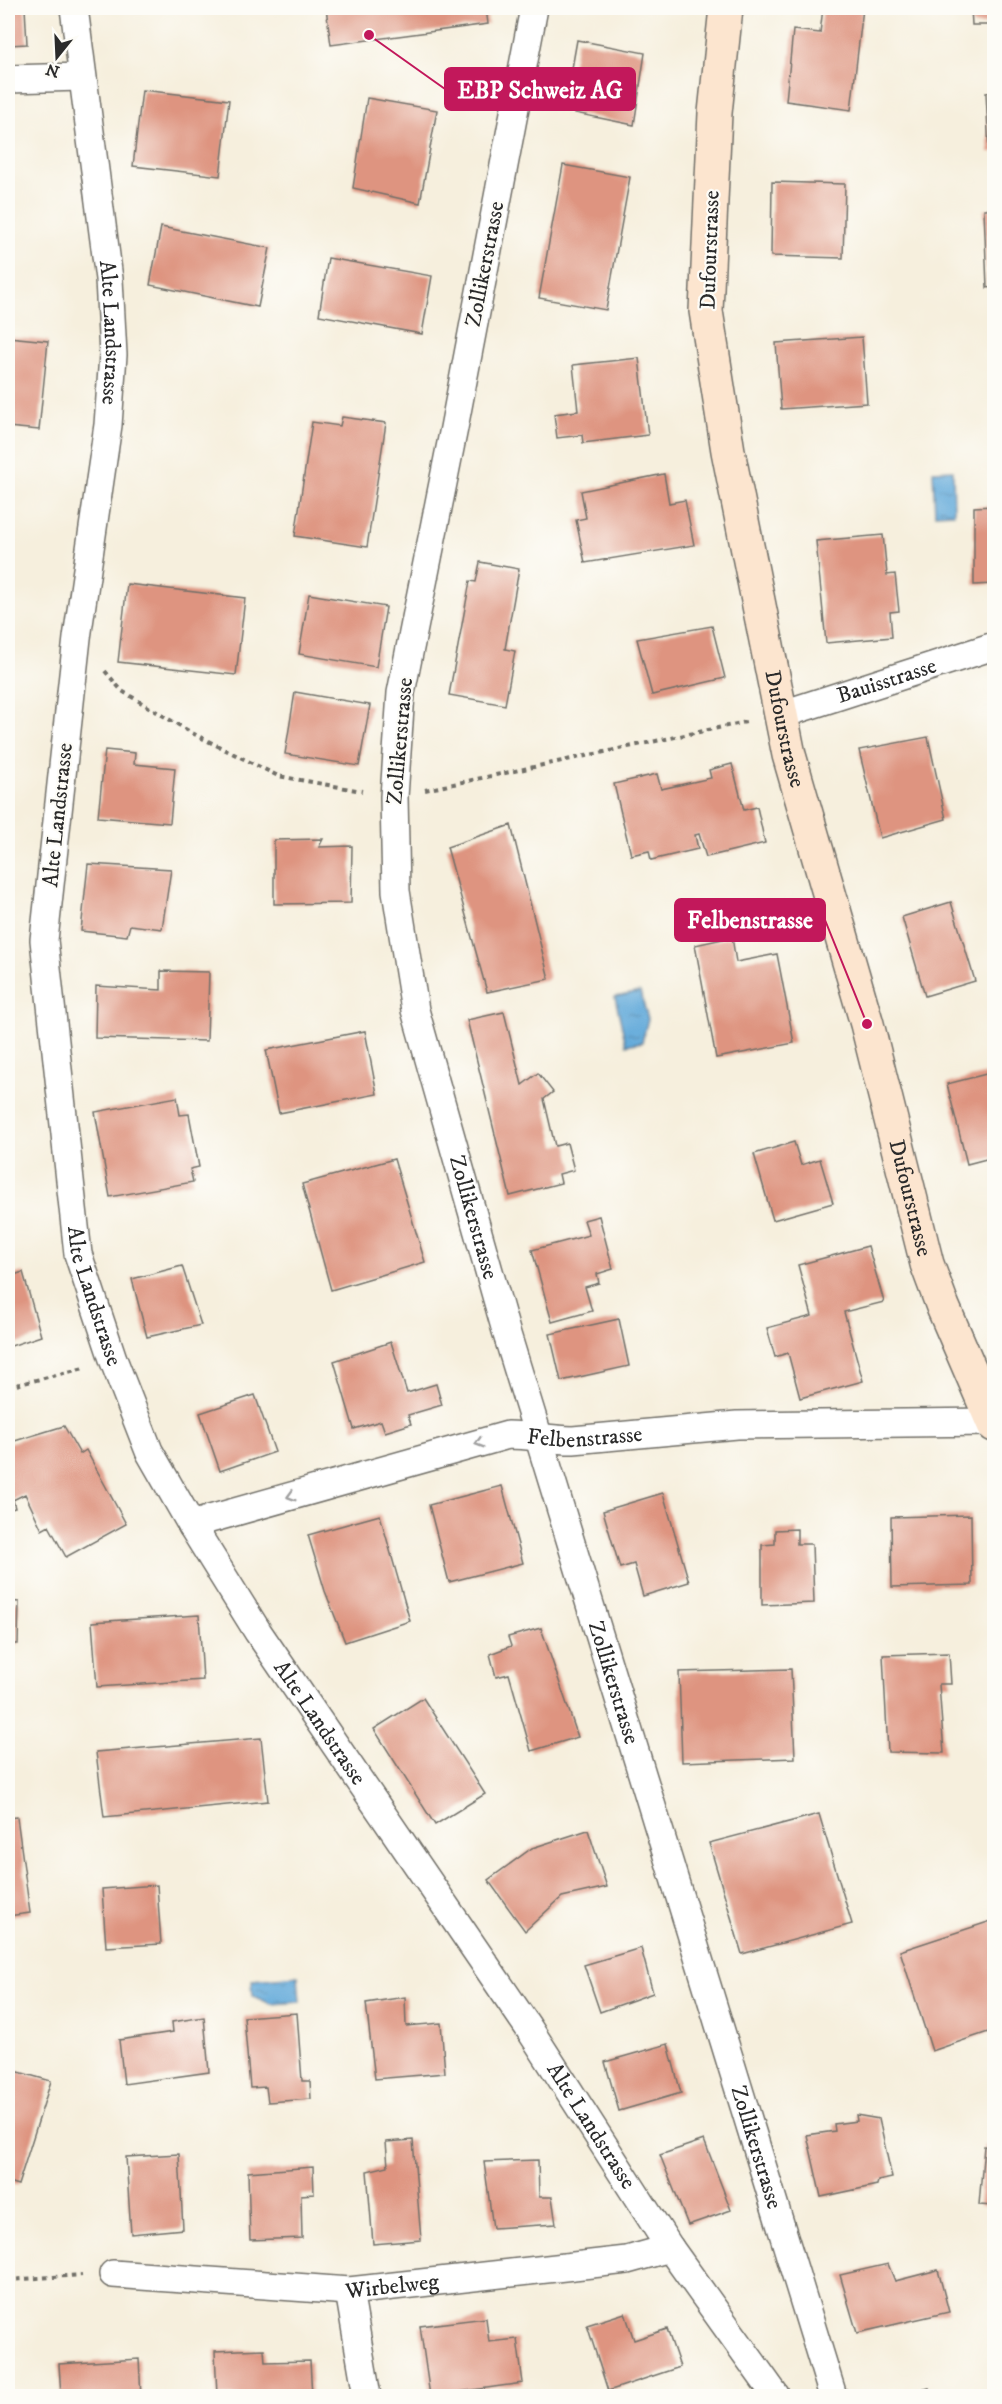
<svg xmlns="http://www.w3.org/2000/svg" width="1002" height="2404" font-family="'IM FELL DW Pica',serif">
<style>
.water{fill:url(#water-ripples);stroke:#486a82;stroke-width:1.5}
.building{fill:#de9480}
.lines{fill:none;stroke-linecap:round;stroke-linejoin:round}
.street-casing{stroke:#727069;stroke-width:30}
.secondary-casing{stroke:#727069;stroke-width:36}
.path{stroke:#727069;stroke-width:4;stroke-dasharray:4.5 4.5;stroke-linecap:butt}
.street{stroke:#fff;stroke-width:27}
.secondary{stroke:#fce5cf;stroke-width:33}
.oneway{stroke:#a0a0a0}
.labels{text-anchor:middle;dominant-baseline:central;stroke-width:4.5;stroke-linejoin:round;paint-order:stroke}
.street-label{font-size:22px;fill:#2b2b2b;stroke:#fdfcf7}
.leader{fill:none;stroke:#c2185b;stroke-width:2}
.callout-dot{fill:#c2185b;stroke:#fdfcf7;stroke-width:2}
.callout{fill:#c2185b;stroke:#c2185b;stroke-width:2}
.callout-label{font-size:24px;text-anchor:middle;font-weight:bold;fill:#fff}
</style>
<defs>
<pattern id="water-ripples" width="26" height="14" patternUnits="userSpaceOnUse" patternTransform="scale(1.5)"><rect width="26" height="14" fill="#64aada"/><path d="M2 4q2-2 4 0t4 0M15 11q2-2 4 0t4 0" fill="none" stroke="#538bb1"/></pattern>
</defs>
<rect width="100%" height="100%" fill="#fdfcf7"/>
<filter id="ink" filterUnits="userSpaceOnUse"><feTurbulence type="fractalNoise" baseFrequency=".0167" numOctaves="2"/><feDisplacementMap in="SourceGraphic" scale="12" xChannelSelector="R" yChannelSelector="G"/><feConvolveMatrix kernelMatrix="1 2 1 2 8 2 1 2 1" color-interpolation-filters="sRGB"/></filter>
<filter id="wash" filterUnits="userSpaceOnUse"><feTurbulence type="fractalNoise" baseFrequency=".008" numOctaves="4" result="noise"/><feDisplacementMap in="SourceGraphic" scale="24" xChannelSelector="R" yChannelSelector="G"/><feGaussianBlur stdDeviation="1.35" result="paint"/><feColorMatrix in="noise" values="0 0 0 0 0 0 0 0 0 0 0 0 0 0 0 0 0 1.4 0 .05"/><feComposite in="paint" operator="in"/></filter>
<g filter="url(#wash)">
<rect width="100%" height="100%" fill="#f6efdd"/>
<path class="water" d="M953,470L954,513L935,514L933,471Z
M640,992L648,1019L642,1042L626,1045L615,997Z
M298,1976L300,2002L271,2004L253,1996L252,1980Z"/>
<g id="blocks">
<path class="building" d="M8,8H25L27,44L8,45Z
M326,8H486L488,24L331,45Z
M823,8H863L851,110L786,101L793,30L820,33Z
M971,8H994V25H972Z
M577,40L645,53L634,125L575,113L583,76L571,74Z
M142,90L229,100L220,176L133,166Z
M994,92V152H989L986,93Z
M367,98L437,110L420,203L353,188Z
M563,165L630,177L606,310L539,298Z
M772,182L845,184L843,258L771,256Z
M984,209H994V287L987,288Z
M161,227L270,248L258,307L150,285Z
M328,258L432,276L422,334L319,315Z
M8,337L48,341L39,430L8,427Z
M862,337L867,403L781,409L776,343Z
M639,358L648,435L583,443L582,435L557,438L554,414L578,411L573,365Z
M342,417L386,423L367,547L295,536L312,422L340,426Z
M664,474L669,503L685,500L694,545L585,563L576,520L586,518L581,491Z
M994,506V584L974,585V507Z
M883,535L887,575L895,574L899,611L890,612L892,637L826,643L816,541Z
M480,562L519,569L505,649L515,651L505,705L449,695L470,581L476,582Z
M127,584L245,598L236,675L118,662Z
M309,594L386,607L376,667L299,654Z
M712,626L725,678L652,695L637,639Z
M295,692L370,705L359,766L285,754Z
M928,737L946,819L880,838L859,750Z
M105,750L135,753L134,764L175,768L170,823L98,817Z
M732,764L744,810L757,807L765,843L706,857L699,834L695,835L698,849L651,860L649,851L631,855L614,784L657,774L661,789L711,778L709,770Z
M511,825L549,979L487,992L447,847Z
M323,839L319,847L352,846L351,903L274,904V840Z
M88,864L171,869L162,929L130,925L127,936L81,931Z
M951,902L975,981L925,996L902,917Z
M732,937L736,962L777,954L794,1043L716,1058L695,945Z
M161,971L209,972L207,1041L95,1038L96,986L161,990Z
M504,1012L522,1085L538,1073L553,1092L544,1099L555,1146L567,1143L574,1170L559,1174L561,1183L510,1196L467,1020Z
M365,1031L377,1094L279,1113L266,1050Z
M994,1072V1157L967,1164L947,1084Z
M177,1097L180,1115L189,1114L199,1167L190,1169L193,1182L110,1197L95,1112Z
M794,1142L801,1165L820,1159L833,1203L773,1220L754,1154Z
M394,1159L425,1262L331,1290L302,1184Z
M599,1216L613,1269L597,1274L599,1283L585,1287L592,1311L552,1322L532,1250L589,1235L584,1220Z
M868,1246L884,1302L844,1312L863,1381L800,1398L788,1353L775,1357L767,1328L812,1316L798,1265Z
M182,1266L201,1325L147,1337L132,1279Z
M23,1272L41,1336L8,1347V1277Z
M619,1319L629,1366L561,1381L550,1334Z
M391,1342L407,1393L436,1384L442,1405L408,1415L411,1424L385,1432L381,1421L354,1429L334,1361Z
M255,1395L275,1452L220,1471L200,1413Z
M64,1426L80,1454L86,1450L126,1524L66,1557L49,1526L42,1530L25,1494L13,1500L15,1508L8,1510V1443Z
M502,1486L523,1563L449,1582L429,1505Z
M663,1493L689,1582L643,1596L634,1564L620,1568L603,1511Z
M380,1515L410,1621L345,1642L325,1591L308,1535Z
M971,1515L972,1585L892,1587L891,1517Z
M797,1529V1544H812L814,1603L762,1605V1545L775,1544V1530Z
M8,1601L19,1602L18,1644H8Z
M199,1615L203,1680L97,1687L92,1622Z
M541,1628L578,1737L531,1751L509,1674L496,1677L490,1654L511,1646L508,1637Z
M949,1653L951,1684H939L944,1753L888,1752L883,1655Z
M791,1669L795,1758L682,1762L679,1672Z
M423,1698L485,1794L435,1825L374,1729Z
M261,1738L268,1801L104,1817L96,1752Z
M819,1814L852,1924L742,1954L709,1843Z
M17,1817L30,1913L8,1916V1818Z
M588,1830L607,1887L562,1897L525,1931L488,1880L532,1848Z
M157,1885L161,1944L106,1947L102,1889Z
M994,1920V2030L932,2051L900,1951Z
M641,1948L653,1993L600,2012L584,1965Z
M405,1997L406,2026L441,2023L445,2073L375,2079L366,2003Z
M297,2013L302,2081H310L311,2099L268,2102L266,2087L250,2088L244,2017Z
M204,2017L209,2072L124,2084L119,2040L173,2032L172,2022Z
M668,2044L681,2093L619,2111L605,2062Z
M8,2069L51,2081L18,2185L8,2182Z
M856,2115L879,2119L892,2178L878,2181L877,2185L821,2197L807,2135L835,2131L834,2124L857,2121Z
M413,2140L421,2240L373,2244L367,2171L388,2166L386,2142Z
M704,2140L731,2210L688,2225L660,2155Z
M984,2146L994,2147V2206L979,2205Z
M179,2154L183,2229L131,2234L126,2157Z
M538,2160L539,2197H552L556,2224L493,2228L484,2162Z
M313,2167L314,2194L301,2195L302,2238L250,2240L248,2172Z
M888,2264L895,2281L938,2270L949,2312L857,2333L840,2275Z
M625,2313L634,2340L667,2329L680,2367L608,2391L587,2325Z
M486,2318L489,2342L517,2339L523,2383L430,2396L420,2326Z
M264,2349L265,2362L310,2361L312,2396H217L215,2351Z
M139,2359L141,2396H61L59,2364Z
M929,2388L932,2396H899Z"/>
</g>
</g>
<g filter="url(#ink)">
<use href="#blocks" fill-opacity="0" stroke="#727069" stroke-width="1.5"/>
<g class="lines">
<g class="street-casing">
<g id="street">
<path id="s1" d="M74,8L109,279L113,355L108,425L77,638L44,940L78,1254L113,1359L149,1451L192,1526L258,1632L528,2027L670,2248L776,2396"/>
<path id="s2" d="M534,8L454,428L401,693L394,797L396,891L415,1010L506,1331L833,2396"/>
<path d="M8,79L82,77"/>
<path id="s3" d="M780,715L994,646"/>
<path id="s4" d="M192,1526L210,1519L508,1435C530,1435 551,1440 573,1440L737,1425L992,1422"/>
<path id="s5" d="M113,2274L349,2291L627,2260L670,2248"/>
<path d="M349,2291L367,2396"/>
</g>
</g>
<g class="secondary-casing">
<g id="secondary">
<path id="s6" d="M726,8L715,113L706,311L728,451L789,755L867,1024L927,1264L943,1307L994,1425"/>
</g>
</g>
<path class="path" d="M105,671L122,691L192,733L278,776L362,791
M425,790L746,722
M8,1387L84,1368
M8,2280L82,2275"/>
<use href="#street" class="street"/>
<use href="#secondary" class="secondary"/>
</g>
<defs><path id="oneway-chevron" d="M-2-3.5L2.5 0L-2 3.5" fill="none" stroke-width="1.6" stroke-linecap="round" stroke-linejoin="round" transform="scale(1.5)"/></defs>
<g class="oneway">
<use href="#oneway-chevron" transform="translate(479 1443) rotate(164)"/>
<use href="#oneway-chevron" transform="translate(291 1496) rotate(164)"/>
</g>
</g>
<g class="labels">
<g class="street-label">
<text transform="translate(710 250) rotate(-88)">Dufourstrasse</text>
<text transform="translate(485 264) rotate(-79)">Zollikerstrasse</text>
<text stroke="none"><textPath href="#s1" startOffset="327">Alte Landstrasse</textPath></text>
<text stroke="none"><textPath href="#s3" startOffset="112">Bauisstrasse</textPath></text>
<text stroke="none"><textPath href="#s6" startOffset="729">Dufourstrasse</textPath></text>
<text transform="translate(400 741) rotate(-85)">Zollikerstrasse</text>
<text transform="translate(58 815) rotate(-84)">Alte Landstrasse</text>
<text stroke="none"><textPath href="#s6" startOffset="1215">Dufourstrasse</textPath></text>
<text stroke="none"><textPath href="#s2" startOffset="1232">Zollikerstrasse</textPath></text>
<text stroke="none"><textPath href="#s1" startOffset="1299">Alte Landstrasse</textPath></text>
<text stroke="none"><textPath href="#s4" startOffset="406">Felbenstrasse</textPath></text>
<text stroke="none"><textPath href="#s2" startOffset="1718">Zollikerstrasse</textPath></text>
<text stroke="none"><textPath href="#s1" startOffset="1785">Alte Landstrasse</textPath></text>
<text stroke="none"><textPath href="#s1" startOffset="2271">Alte Landstrasse</textPath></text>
<text stroke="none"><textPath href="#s2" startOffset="2204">Zollikerstrasse</textPath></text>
<text stroke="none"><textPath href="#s5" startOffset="280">Wirbelweg</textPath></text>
</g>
</g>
<path class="leader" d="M369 35L445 89M867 1024L825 920"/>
<g class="callout-dot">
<circle cx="369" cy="35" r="6"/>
<circle cx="867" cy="1024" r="6"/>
</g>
<g class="callout">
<rect x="445" y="68" width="190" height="42" rx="6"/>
<rect x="675" y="899" width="150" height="42" rx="6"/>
</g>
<g class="callout-label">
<text x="540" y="98">EBP Schweiz AG</text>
<text x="750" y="928">Felbenstrasse</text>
</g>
<rect width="1002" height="2404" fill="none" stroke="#fdfcf7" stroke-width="30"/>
<g transform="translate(57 57) rotate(198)" stroke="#fdfcf7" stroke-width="4.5" paint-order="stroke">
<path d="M0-4.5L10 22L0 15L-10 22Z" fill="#2b2b2b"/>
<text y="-9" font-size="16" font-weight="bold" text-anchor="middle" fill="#2b2b2b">N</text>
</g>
</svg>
